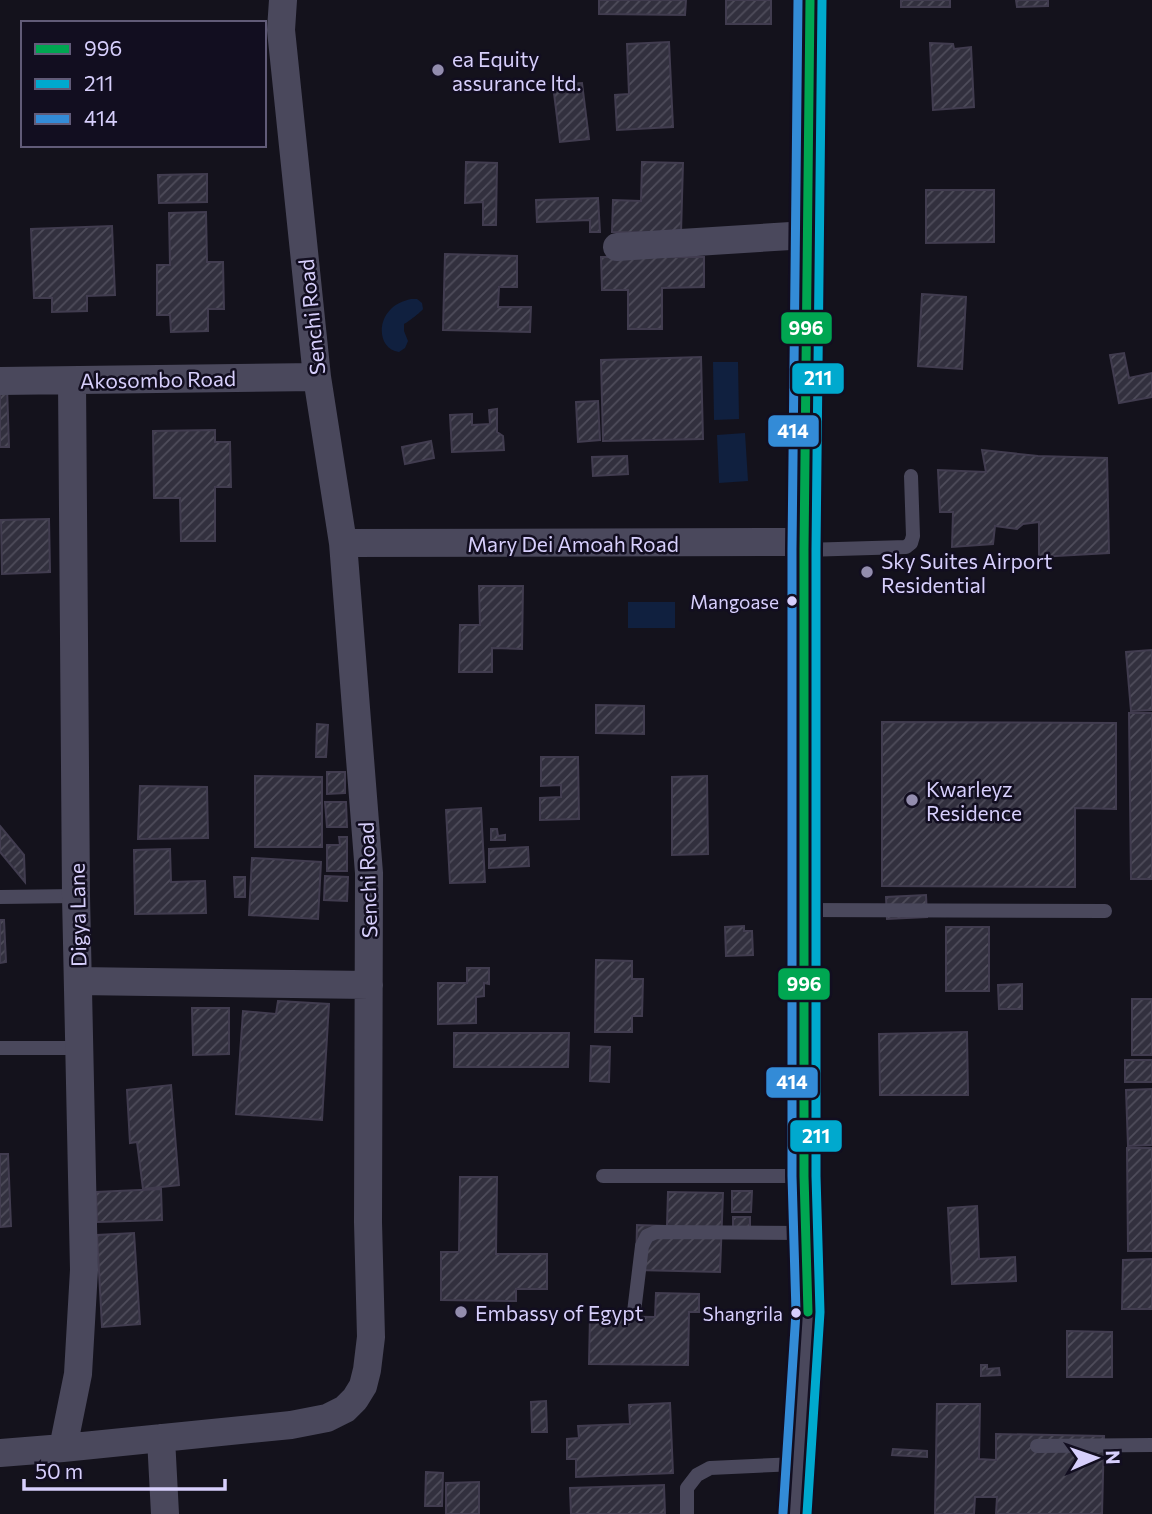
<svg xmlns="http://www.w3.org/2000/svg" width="1152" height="1514" font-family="Commissioner,sans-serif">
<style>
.water{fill:#10203f}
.building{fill:url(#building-hatch);stroke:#413c4f;stroke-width:2}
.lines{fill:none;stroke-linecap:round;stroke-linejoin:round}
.lane{stroke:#4a485c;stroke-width:14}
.street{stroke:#4a485c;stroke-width:28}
.bus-1-casing{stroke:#120e20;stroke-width:14}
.bus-2-casing{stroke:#120e20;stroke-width:14}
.bus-3-casing{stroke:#120e20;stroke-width:14}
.bus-1{stroke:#00a651;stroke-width:9}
.bus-2{stroke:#00a9ce;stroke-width:9}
.bus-3{stroke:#338bd7;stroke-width:9}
.poi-dot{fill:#938dae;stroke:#120e20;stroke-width:2.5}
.bus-dot{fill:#d7cffc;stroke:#120e20;stroke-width:2.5}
.labels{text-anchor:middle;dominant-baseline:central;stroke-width:5;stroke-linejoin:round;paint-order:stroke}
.bus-label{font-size:19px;fill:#d7cffc;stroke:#120e20;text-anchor:end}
.poi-label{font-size:21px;fill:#d7cffc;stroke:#120e20;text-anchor:start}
.street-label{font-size:21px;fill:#d7cffc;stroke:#120e20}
.line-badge{stroke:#120e20;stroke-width:2.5}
.badge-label{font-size:19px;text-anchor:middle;font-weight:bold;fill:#fff}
</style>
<defs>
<pattern id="building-hatch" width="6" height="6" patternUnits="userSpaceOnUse" patternTransform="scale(1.75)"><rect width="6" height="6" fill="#32303e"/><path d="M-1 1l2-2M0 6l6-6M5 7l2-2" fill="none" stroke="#4f4d5b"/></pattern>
</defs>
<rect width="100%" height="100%" fill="#14121c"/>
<path class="water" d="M411,299H417L422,303L423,309C421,312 408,322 404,324V331L408,341L405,348L399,352C379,349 377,323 390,310C395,304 403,301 411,299Z
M713,362H738L739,419L714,420Z
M745,433L748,481L719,483L717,435Z
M628,602H675V628H628Z"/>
<path class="building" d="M599,0H686L685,15L599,14Z
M726,0H771V24H726Z
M901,0H950V7H901Z
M1016,0H1048V6L1017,7Z
M669,42L673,127L617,130L615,95L629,94L627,44Z
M930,43L953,44L954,49L971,47L974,107L933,110Z
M582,83L589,139L560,142L553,85Z
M466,162L497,163L496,225H483V202L465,203Z
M642,162L683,163L681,233L612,232L613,200L641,201Z
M207,174V202L159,203L158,175Z
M926,190H994V242L926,243Z
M598,198L600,232H590V220L537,222L536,200Z
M206,212L207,262H223L224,309H208V331L171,332L170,315H157V265H170L169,213Z
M112,226L115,295L87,296V311L52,312V298H34L31,229Z
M445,254L517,256V287H499L498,307H531L530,332L443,330Z
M601,257H704V287L662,288V329H628V290H602Z
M922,294L966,297L962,369L918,366Z
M1124,353L1129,378L1152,373V397L1119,403L1110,355Z
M701,357L703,439L603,441L601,360Z
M0,386H7L9,447H0Z
M598,401L600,440L578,442L576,402Z
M497,409V432L503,436L504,450L452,452L450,415L472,414V425L490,424L489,410Z
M215,430V442H230L231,487H215V541H181L180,498H154L153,431Z
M431,441L434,458L405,464L402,447Z
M982,450L1038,456L1107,458L1109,553L1039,557V522L1023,524L1017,529L995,526L993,544L952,547L953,512H940L938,470L986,472Z
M627,456L628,474L593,476L592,457Z
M49,519L50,572L2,574L1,520Z
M479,586H523L522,649L492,648V672H459L460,625H480Z
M1152,650V710L1131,711L1126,652Z
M596,705L644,706V734L596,733Z
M1129,713H1152V879H1131Z
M882,722L1116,723V809L1075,808V887L882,886Z
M317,724L328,725L326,757H316Z
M541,757H578L579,819L540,820V798L561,797V785L541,786Z
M327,772H345V793L327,794Z
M255,776L322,777V847H255Z
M707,776L708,854L672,855V777Z
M140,786L207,787L208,838L138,839Z
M325,802H346L347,827H327Z
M481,808L485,882L450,883L446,810Z
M0,826L24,855L25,882L0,852Z
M491,829H497L498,836L505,835V840H491Z
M339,837H347V871H327V845H340Z
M528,847L529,866L489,868V849Z
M170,849L171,882L205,881L206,913L135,914L134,850Z
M252,858L321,862L318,919L249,915Z
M325,876L348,877L347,901L324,900Z
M234,877H245V897H235Z
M926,895L927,917L887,919L886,897Z
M0,920H4L6,962L0,963Z
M744,926V931H752L753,955L726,956L725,927Z
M946,927H989V991H946Z
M596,960L632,961V979H643L642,1016H632V1032H595Z
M467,968H489V984L484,983V996L476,997V1023L438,1024V983H467Z
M1022,984V1009H999L998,985Z
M1132,999H1152V1055H1132Z
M278,1001L329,1004L322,1120L236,1114L243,1011L276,1014Z
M192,1008H229V1054L193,1055Z
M967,1032L968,1095H880L879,1034Z
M454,1033H569L568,1067H454Z
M591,1046L610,1047L609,1082L590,1081Z
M1125,1060H1152V1082H1125Z
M171,1085L179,1185L143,1189L137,1142L130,1143L127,1090Z
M1152,1089V1145L1128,1146L1126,1090Z
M1127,1148H1152V1251H1128Z
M0,1154H8L11,1226L0,1227Z
M460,1177H497L496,1254H547V1289H516V1301L441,1300V1252H459Z
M161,1189L162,1220L97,1222L96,1192Z
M732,1191H752L751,1212H732Z
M668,1192L723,1193L720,1272L636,1270L637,1225L667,1226Z
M977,1206L979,1259L1015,1257L1016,1281L952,1284L948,1208Z
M733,1217H750V1236H733Z
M134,1233L140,1324L102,1327L97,1235Z
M1152,1259V1309H1122L1123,1260Z
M656,1293L699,1294V1312H689L688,1365L589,1364L590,1316L655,1317Z
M1067,1331L1112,1332V1377H1067Z
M981,1365H987V1369L999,1368L1000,1375L981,1376Z
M546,1401L547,1432H532L531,1402Z
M670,1403L673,1473L576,1477V1459H567V1439L579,1438L578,1426L630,1424L629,1405Z
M937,1404H980L979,1459L996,1460V1434L1104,1436L1102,1514H996L997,1497H975L974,1514H935Z
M893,1449L927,1451V1457L892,1455Z
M426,1472L443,1473L442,1506H425Z
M479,1482V1514H446V1483Z
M664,1485L665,1514H571L570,1488Z"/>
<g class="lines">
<path class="lane" d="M804,550L906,547L911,543L913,536L911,476
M0,897L76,896
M804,910L1105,911
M0,1048H79
M603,1176H804
M634,1312L642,1246L647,1236L656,1232L806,1233
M1037,1446L1152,1445
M687,1514V1488L697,1475L710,1468L797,1464"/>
<path class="street" d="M617,247L807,235
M0,381L317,377
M343,543L804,542
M78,981L369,985
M161,1438L165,1514
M63,1448L78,1374L84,1270L76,896L72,381
M0,1453L63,1448L291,1425L327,1418L345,1409L355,1399L363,1386L367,1370L371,1337L368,1222L369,873L343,543L317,377L281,30L283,0
M795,1514L808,1312L804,1176V550L810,0"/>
<g class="bus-1-casing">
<path id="bus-1" d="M808,1312L804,1176V550L810,0"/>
</g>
<g class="bus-2-casing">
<path id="bus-2" d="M807,1514L820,1312L816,1176V550L822,0"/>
</g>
<g class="bus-3-casing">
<path id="bus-3" d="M783,1513L796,1312L792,1176V550L798,0"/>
</g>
<use href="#bus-1" class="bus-1"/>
<use href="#bus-2" class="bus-2"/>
<use href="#bus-3" class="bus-3"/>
</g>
<g class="poi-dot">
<circle cx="438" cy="70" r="7"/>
<circle cx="867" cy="572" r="7"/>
<circle cx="912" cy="800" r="7"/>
<circle cx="461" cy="1312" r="7"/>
</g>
<g class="bus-dot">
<circle cx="792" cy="601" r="6"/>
<circle cx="796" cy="1313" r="6"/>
</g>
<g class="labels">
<g class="bus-label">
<text x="779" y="601">Mangoase</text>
<text x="783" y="1313">Shangrila</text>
</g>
<g class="poi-label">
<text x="452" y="58">ea Equity<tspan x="452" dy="24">assurance ltd.</tspan></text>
<text x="881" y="560">Sky Suites Airport<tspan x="881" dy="24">Residential</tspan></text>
<text x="926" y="788">Kwarleyz<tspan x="926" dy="24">Residence</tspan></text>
<text x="475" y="1312">Embassy of Egypt</text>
</g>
<g class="street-label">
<text transform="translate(311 317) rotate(-96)">Senchi Road</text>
<text transform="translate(158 379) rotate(-1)">Akosombo Road</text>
<text x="573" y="543">Mary Dei Amoah Road</text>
<text transform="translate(367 880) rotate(-92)">Senchi Road</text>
<text transform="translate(77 915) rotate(-91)">Digya Lane</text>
</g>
</g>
<g class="line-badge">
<rect x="780" y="311" width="53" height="34" rx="7" fill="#00a651"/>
<rect x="791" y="362" width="54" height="33" rx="7" fill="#00a9ce"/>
<rect x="767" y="414" width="53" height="34" rx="7" fill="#338bd7"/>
<rect x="777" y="967" width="54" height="34" rx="7" fill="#00a651"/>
<rect x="765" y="1066" width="54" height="33" rx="7" fill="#338bd7"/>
<rect x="789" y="1119" width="54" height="34" rx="7" fill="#00a9ce"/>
</g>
<g class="badge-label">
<text x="806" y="335">996</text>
<text x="818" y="385">211</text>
<text x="793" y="438">414</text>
<text x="804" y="991">996</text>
<text x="792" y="1089">414</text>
<text x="816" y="1143">211</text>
</g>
<rect x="21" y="21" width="245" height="126" fill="#120e20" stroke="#615b78" stroke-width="2"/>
<rect x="35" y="44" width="35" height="10" fill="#00a651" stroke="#615b78" stroke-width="2"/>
<text x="84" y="56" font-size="21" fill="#d7cffc">996</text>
<rect x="35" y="79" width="35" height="10" fill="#00a9ce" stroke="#615b78" stroke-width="2"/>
<text x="84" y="91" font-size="21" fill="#d7cffc">211</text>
<rect x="35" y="114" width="35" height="10" fill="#338bd7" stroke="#615b78" stroke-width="2"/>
<text x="84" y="126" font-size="21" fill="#d7cffc">414</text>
<g transform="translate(1096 1458) rotate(88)" stroke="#120e20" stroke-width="5" paint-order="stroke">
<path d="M0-5L12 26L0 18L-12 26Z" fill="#d7cffc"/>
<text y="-10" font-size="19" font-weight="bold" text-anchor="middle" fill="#d7cffc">N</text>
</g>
<path d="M24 1479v10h201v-10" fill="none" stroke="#d7cffc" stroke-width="3.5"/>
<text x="35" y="1479" font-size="21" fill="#d7cffc" stroke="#120e20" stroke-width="5" paint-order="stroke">50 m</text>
</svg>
